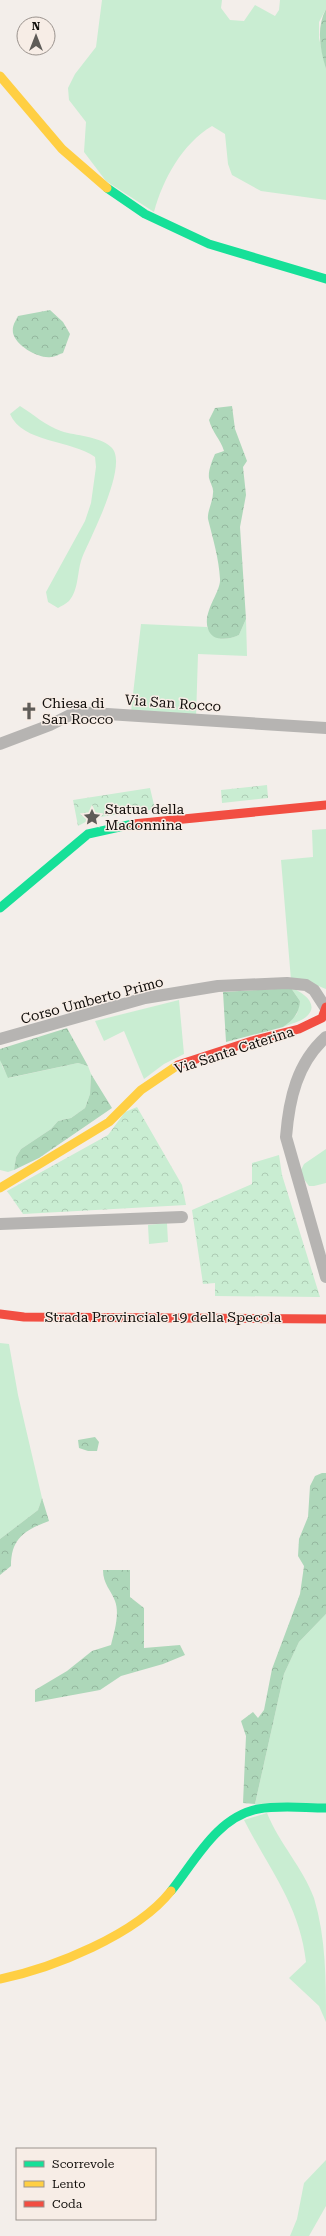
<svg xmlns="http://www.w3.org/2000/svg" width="326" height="2236" font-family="'Roboto Serif',serif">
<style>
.grass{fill:#c9edd2}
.forest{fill:url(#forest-crowns)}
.park{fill:url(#park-crowns)}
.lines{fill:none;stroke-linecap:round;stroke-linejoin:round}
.street{stroke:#b6b4b2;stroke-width:12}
.fast{stroke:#16e098;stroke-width:9}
.slow{stroke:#ffcf43;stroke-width:9}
.jam{stroke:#f24e42;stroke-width:9}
.labels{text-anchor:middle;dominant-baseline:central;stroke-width:3;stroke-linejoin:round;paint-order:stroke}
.poi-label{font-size:14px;fill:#100d0a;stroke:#f7ede6;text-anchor:start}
.street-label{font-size:14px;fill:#100d0a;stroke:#f7ede6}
</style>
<defs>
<pattern id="forest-crowns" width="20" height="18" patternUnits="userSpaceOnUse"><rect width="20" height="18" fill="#add7b9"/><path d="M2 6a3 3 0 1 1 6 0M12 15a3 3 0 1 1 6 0" fill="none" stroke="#94b79e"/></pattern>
<pattern id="park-crowns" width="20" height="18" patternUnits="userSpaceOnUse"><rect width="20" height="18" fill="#c9edd2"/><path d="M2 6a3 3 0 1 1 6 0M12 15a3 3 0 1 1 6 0" fill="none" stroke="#accab3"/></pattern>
</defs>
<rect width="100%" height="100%" fill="#f3eeea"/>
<path class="grass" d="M102,0H222L221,8L230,20L244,21L255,5L275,16L279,10L280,0H326V9L319,22V38L326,69V200L261,191L232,175L228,164L225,134L212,126C182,144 163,179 154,212L106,181L84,152L86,122L69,100L68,88L75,74L96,47Z
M20,406C33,414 46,426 61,431C76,436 99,436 111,447C130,463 90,538 82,558C77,571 79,590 69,601C66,604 61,606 58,608L48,602L46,592L85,521L91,503L96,467L95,457C72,440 22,443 10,414Z
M246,619L247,656L198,654L196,718L131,712L141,624L207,627C214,641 226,641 239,635Z
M326,829V989L301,979L291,980L281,860L313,857L312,830Z
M291,988C302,991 321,1005 306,1017C300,1022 290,1024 283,1027L297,1014L300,1001Z
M179,1000L184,1054L164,1064L144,1079L124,1031L104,1041L95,1021Z
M0,1055L2,1066L9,1078L78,1063L88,1066L91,1074L90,1094L85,1108L71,1118L58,1121L51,1129L21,1149L16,1157L14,1170L8,1172L0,1170Z
M326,1149V1183L314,1186H309L303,1178L301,1170L304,1164Z
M167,1223L168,1242L149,1244L148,1225Z
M0,1343L9,1344L18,1395L42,1498L38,1510L0,1539Z
M326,1614V1805L255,1804L284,1674L299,1642Z
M267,1813C279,1843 303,1868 314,1898C326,1938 326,1980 326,2022L319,2006L289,1978L306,1962C300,1906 269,1869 244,1820Z
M326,2160V2206L309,2236H290L297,2219L304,2183Z"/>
<path class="forest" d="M326,9V69C320,49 316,28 326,9Z
M50,310L63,322L70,334L63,353C59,354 55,357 51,357C39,359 16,346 13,333C12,326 15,322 18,316Z
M232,406L235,429L247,461L243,467L246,495L240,527L246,619L239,635C229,640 212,642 208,629C202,612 221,592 220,579C219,559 213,539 208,519C207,512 213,501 213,493C214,488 210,483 209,478C208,471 212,461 215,454L224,451C221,440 212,432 209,420L215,408Z
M291,988L300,1001C299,1014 293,1020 283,1027L226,1042L223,992Z
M67,1028L88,1066L78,1063L8,1078L0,1060V1049Z
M91,1074L112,1108L39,1158L14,1170L16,1157L21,1149L51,1129L58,1121L71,1118L85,1108L90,1094Z
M95,1437L99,1442L97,1451H88L79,1448L78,1440Z
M322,1473H326V1614L299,1642L284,1674L255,1804L243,1803L246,1736L241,1721L253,1712L258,1718L264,1710L272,1669L300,1594L304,1566L298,1556L299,1539L308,1517L310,1486L315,1476Z
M42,1498L49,1521C25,1530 11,1538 11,1566L0,1575V1539L38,1510Z
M103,1570H130V1597L144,1608V1648L180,1645L185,1655L163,1664L121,1676L100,1690L35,1702V1690L67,1671L92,1651L111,1645C114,1633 120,1614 115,1601C111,1590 103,1584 103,1570Z"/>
<path class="park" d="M267,785L268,798L222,803L221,790Z
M150,788L155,809L93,818L78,826L73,800Z
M137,1107L182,1185L186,1205L23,1214L7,1191L108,1135L125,1112Z
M279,1155L282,1175L320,1297L215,1296V1283L203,1284L192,1210L252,1184V1163Z"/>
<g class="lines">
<path class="street" d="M0,744L50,725L76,712L326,728
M326,1037C297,1063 289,1099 286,1137L326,1277
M0,1039L145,998L218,986L287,983L306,985L314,990L325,1007
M0,1224L182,1217"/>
<path class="fast" d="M107,188L145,214L209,244L326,279
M0,908L88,834L133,824
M171,1891C195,1861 217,1817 258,1809C280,1805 304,1808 326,1808"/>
<path class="slow" d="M0,76L62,149L107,188
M0,1188L109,1122L141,1090L178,1065
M0,1979C53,1968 136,1935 171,1891"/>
<path class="jam" d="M133,824L326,805
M178,1065L252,1041L299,1029L322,1018L326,1007
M0,1314L24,1317L326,1319"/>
</g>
<defs>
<g id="church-bare" transform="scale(1.38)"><path d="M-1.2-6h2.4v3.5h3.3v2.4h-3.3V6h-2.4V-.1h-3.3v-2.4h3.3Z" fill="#5f5c58" stroke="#f7ede6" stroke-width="2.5" paint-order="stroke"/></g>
<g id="sight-bare" transform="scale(1.38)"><path d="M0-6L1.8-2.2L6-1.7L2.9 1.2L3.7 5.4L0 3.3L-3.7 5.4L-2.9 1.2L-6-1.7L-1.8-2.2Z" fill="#5f5c58" stroke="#f7ede6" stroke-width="2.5" paint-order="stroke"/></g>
</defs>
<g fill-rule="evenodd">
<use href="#church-bare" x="29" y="711"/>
<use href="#sight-bare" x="92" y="817"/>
</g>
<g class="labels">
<g class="poi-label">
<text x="42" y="703">Chiesa di<tspan x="42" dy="16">San Rocco</tspan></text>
<text x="105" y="809">Statua della<tspan x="105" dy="16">Madonnina</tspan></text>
</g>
<g class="street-label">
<text transform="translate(173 703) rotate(4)">Via San Rocco</text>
<text transform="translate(92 1000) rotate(-15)">Corso Umberto Primo</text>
<text transform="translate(234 1050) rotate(-18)">Via Santa Caterina</text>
<text x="163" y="1317">Strada Provinciale 19 della Specola</text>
</g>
</g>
<rect x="16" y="2148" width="140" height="72" fill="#f7ede6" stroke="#9b938e"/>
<rect x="24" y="2161" width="20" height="6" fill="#16e098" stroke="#9b938e"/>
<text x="52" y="2168" font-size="12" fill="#100d0a">Scorrevole</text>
<rect x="24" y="2181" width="20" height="6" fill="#ffcf43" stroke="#9b938e"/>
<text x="52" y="2188" font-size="12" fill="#100d0a">Lento</text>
<rect x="24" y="2201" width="20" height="6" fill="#f24e42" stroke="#9b938e"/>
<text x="52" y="2208" font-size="12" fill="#100d0a">Coda</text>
<g transform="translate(36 36)"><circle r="19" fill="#f7ede6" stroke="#9b938e"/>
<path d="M0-3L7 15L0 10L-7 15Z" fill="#5f5c58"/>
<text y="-6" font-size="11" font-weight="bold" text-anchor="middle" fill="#100d0a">N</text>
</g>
</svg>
